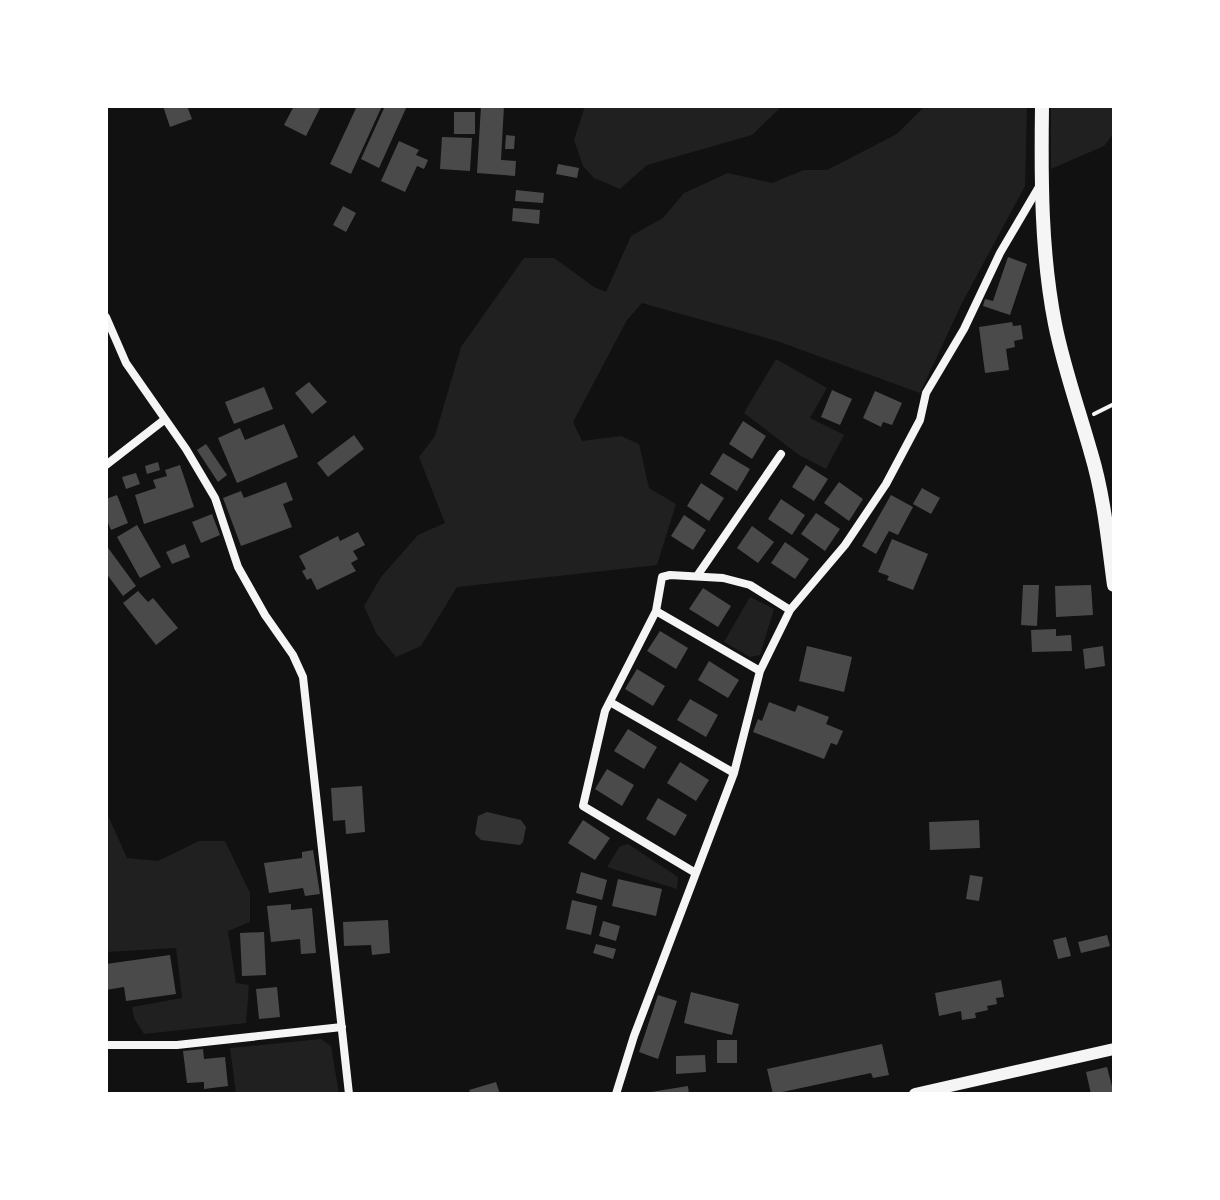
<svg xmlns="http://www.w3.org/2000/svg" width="1220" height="1200" font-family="'Titillium Web',sans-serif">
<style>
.green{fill:#202020}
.water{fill:#333}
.building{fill:#4a4a4a}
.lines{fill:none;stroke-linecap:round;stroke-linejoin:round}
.path{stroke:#f5f5f5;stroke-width:4}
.minor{stroke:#f5f5f5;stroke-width:8}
.tertiary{stroke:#f5f5f5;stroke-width:12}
.secondary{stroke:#f5f5f5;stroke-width:14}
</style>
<rect width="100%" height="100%" fill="#111"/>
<path class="green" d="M585,106H782L752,135L647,165L620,189L594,178L583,166L574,140Z
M925,106H1027L1025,186L962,303L920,393L777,341L642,303L627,320L573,422L582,441L621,436L639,444L649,488L676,504L657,565L457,587L421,646L396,657L376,633L364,606L381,577L418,535L445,523L419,457L435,436L461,347L524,258H554L594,287L606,292L631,236L663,218L684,193L728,173L772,183L804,170H827L897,134Z
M1051,106H1114V133L1104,146L1051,169Z
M776,359L827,388L810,418L844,435L826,469L799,455L744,413Z
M750,597L774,609L760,655L750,657L724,642Z
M106,811L127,858L158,861L199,841H225L250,893V922L228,931L236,983L249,985L246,1023L144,1034L134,1018L132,1007L182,998L176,948L106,952Z
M628,844L678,877L677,889L607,867L620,846Z
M321,1039L331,1046L339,1094H236L230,1048Z"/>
<path class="water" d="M487,812L521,820L526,827L523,842L520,845L481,840L475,834L478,816Z"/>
<path class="building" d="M163,106H187L192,119L170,127Z
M294,106H321L306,136L284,125Z
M357,106H382L351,174L330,164Z
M385,106H407L379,168L361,159Z
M481,106H504L501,160L516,161L515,176L477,173Z
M454,112H475V134H454Z
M506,135L515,136L514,149H505Z
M442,137L472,138L470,171L440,169Z
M399,141L419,150L416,155L428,160L424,169L417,166L405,192L381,181Z
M558,164L579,168L577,178L556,174Z
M516,190L544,193L543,203L515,201Z
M343,206L356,213L346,232L333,225Z
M513,208L540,210L539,224L512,221Z
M1008,257L1027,264L1010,315L983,306L985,299L993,301Z
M1012,322L1013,326L1021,325L1023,339L1014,341L1015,347L1006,349L1009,370L985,373L979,327Z
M309,382L327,402L312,414L295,393Z
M264,387L273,409L234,424L225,402Z
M832,390L852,399L840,425L821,417Z
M875,391L902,403L892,425L883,422L881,427L863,418Z
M743,421L766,436L752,459L729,444Z
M284,424L298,457L237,483L218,438L240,428L245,440Z
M354,435L364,449L328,477L317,463Z
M206,444L227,475L218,482L197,450Z
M723,453L750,469L737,491L710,474Z
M158,462L160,470L147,474L145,466Z
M180,465L194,507L144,524L135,495L156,488L153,480L167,476L165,470Z
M806,465L828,479L814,501L792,487Z
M136,473L140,484L126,489L122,477Z
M286,482L293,500L283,504L292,527L241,546L223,498L241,491L244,498Z
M839,482L863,499L849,521L824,503Z
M701,483L724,498L709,521L687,506Z
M922,488L940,498L931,514L913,504Z
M117,495L128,523L111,530L106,518V499Z
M891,495L913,507L898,535L889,531L876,554L862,546Z
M781,499L805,515L792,535L768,519Z
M816,513L840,529L825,551L801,534Z
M212,514L220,535L201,543L192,522Z
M684,515L706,530L693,550L671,536Z
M137,525L161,567L140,578L117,537Z
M752,526L774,542L758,563L737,548Z
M358,532L365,545L353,551L358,559L351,563L356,571L317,590L311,578L307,580L302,571L306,569L299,556L338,536L340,541Z
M892,539L928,554L913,590L887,580L889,576L878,572Z
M785,542L809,559L795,579L771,563Z
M185,544L190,557L172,564L166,552Z
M106,545L136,586L123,596L106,573Z
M1023,585H1039L1037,626L1021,625Z
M1091,585L1093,615L1056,617L1055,586Z
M703,588L731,606L718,627L689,609Z
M138,591L148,602L153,598L178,628L156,645L123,603Z
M1056,629V636L1071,635L1072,651L1032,652L1031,630Z
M660,631L688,648L676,669L647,651Z
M807,646L852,657L844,692L799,681Z
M1103,646L1105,666L1085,669L1083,649Z
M709,661L739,680L728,698L698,680Z
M637,669L665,686L653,706L625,689Z
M690,699L718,715L706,737L677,720Z
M769,702L795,712L798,705L829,717L826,724L843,731L837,745L831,743L824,759L753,732L758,719L762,721Z
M628,729L657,747L644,769L614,751Z
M680,762L709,780L696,801L667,783Z
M607,769L634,785L622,806L595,789Z
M362,786L365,832L346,834L345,820L333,821L331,788Z
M658,798L687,815L675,836L646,819Z
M583,820L610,838L595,860L568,843Z
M979,820L980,848L930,850L929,822Z
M313,850L320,894L305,896L303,888L269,893L264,863L302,858V852Z
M581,872L607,880L602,900L576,893Z
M970,875L983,877L979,901L966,899Z
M618,879L662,889L656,916L612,906Z
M572,900L597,906L591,935L566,929Z
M291,904V910L312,908L316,953L301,954L300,939L271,942L267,906Z
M388,920L390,953L372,955L371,945L344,946L343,922Z
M603,921L620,926L616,941L599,936Z
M264,932L266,975L242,976L240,933Z
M1107,935L1110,946L1081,953L1078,942Z
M1066,937L1071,956L1058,959L1053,940Z
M596,944L616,949L613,959L593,953Z
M170,955L176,994L126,1001L124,987L106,990V964Z
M1001,980L1004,997L996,998L997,1004L987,1006L988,1010L975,1013L976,1018L962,1020L961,1011L939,1016L935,993Z
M277,987L280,1017L259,1019L256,989Z
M691,992L739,1004L732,1035L684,1023Z
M658,995L677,1001L658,1059L639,1052Z
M717,1040H737V1063H717Z
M882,1044L889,1075L873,1078L871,1073L773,1094L767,1069Z
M203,1049L204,1059L225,1057L228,1086L204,1089V1082L187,1083L183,1051Z
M705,1055L706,1072L676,1074V1056Z
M1107,1067L1114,1094H1091L1086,1072Z
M496,1082L500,1094H471L469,1090Z
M688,1086L689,1094H651V1092Z"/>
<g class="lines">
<path class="path" d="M1094,414L1114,404"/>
<path class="minor" d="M106,317L126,363L186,449L215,498L238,567L265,615L293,655L303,677L349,1094
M106,465L164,420
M697,576L781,454
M656,611L662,577L670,575L723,578L750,585L790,610
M610,702L734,773
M694,872L583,806L605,711L656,611L760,671
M106,1045H177L342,1027
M616,1094L634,1036L734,773L760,671L790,610L845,545L886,484L920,420L926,393L964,329L1000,253L1040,185"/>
<path class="tertiary" d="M915,1094L1114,1049"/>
<path class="secondary" d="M1042,106C1041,179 1041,253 1055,324C1064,369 1079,410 1091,453C1104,496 1108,541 1114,585"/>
</g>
<rect width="1220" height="1200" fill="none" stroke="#ffffff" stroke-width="216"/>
</svg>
